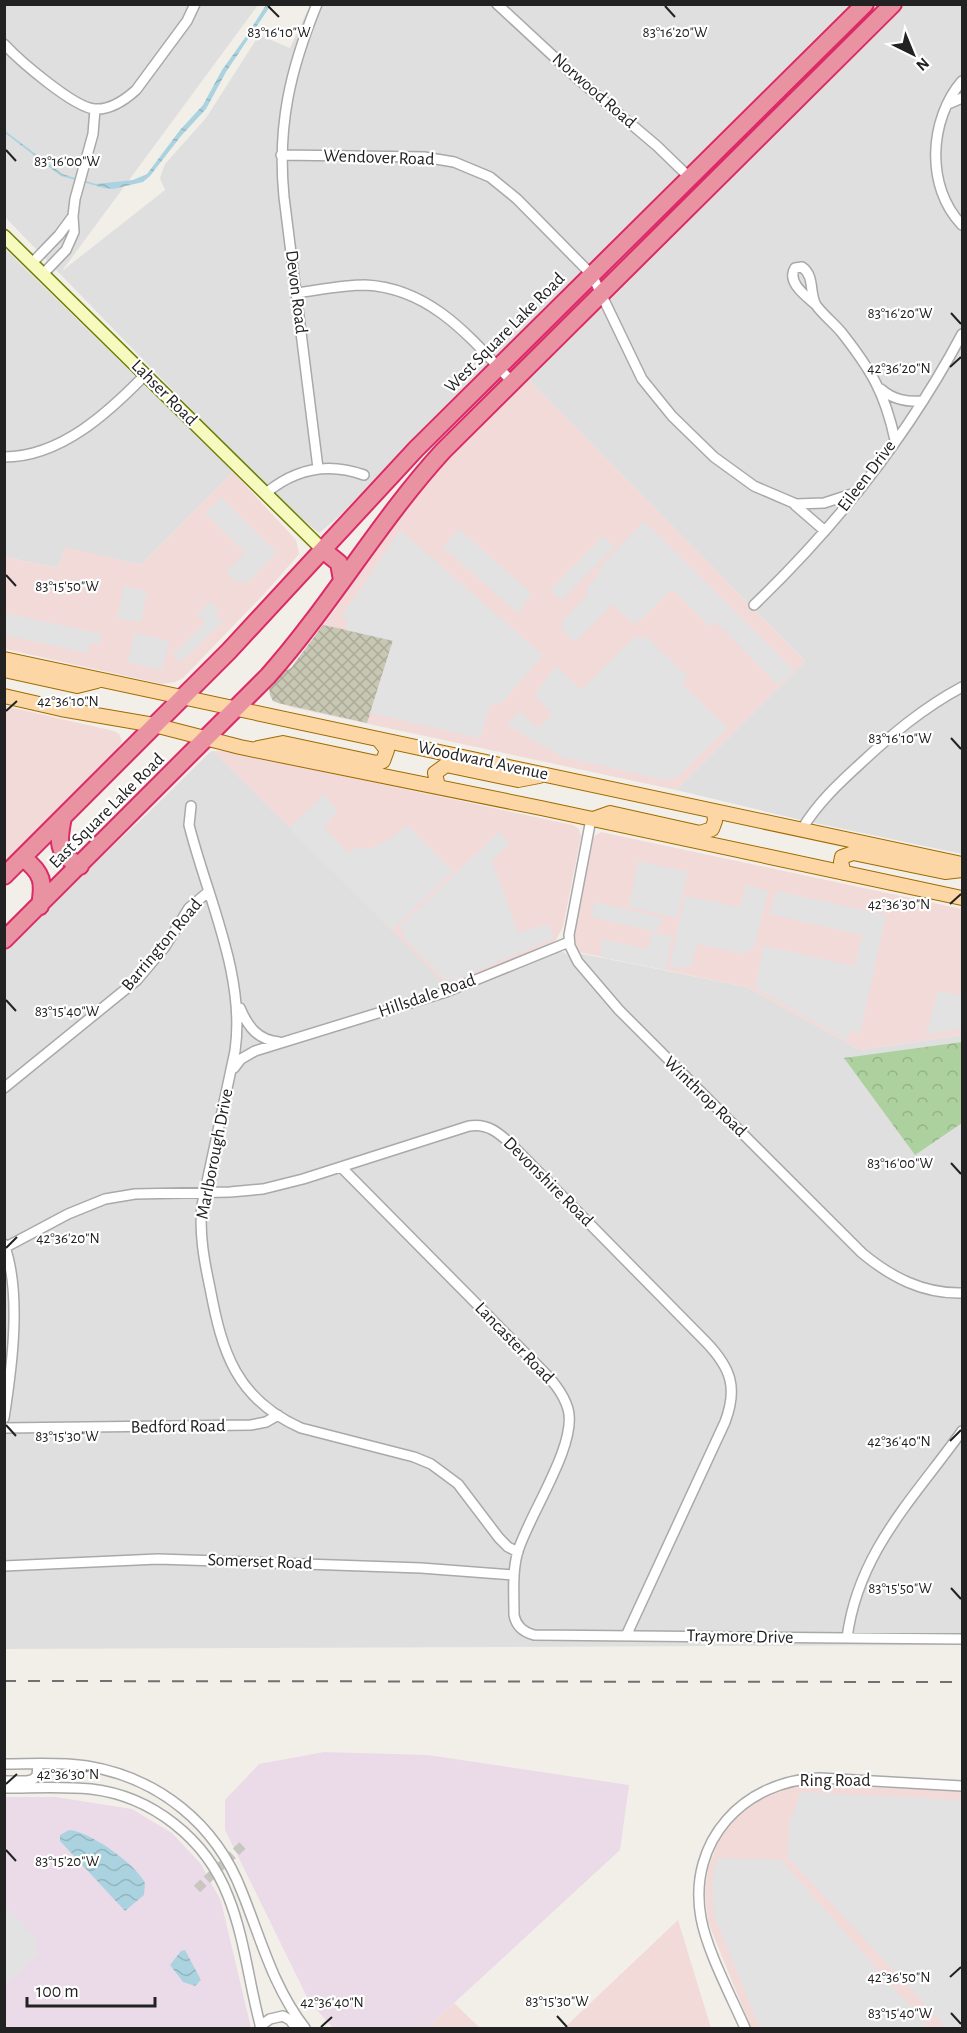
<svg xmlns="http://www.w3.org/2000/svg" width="967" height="2033" font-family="'Alegreya Sans',sans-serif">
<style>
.residential{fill:#e0dfdf}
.commercial{fill:#f2dad9}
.industrial{fill:#ebdbe8}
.construction{fill:url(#construction-cross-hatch)}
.forest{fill:url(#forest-crowns)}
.parking{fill:#e2e2e2}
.water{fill:url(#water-waves)}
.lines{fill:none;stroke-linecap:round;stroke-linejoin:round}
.street-tunnel{stroke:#c8c6c1;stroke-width:9;stroke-dasharray:9 4.5;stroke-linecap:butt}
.street-casing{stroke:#a9a9a9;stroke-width:12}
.secondary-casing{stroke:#707d05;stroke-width:15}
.primary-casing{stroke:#a06b00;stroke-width:16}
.highway-casing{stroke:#dc2a67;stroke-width:20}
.street{stroke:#fff;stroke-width:9}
.secondary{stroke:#f7fabf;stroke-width:12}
.primary{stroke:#fcd6a4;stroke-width:14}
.highway{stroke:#e892a2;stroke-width:16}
.rail{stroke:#707070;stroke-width:2;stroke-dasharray:12 12;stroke-linecap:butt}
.ticks{fill:none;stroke:#222;stroke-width:2}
.labels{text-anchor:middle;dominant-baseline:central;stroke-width:4.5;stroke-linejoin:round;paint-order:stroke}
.street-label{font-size:18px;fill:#222;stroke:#fff}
.ticks-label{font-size:15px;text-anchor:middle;fill:#222;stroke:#fff;stroke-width:4.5;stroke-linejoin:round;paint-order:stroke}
</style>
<defs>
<pattern id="construction-cross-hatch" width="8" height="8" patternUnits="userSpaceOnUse" patternTransform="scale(1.5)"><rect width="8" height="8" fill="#c7c7b4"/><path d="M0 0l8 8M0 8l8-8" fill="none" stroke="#abab9a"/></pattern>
<pattern id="forest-crowns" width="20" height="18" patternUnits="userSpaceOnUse" patternTransform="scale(1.5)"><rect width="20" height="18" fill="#add19e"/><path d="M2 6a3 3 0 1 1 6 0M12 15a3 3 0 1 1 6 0" fill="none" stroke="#95b388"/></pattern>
<pattern id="water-waves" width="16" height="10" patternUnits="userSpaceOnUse" patternTransform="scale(1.5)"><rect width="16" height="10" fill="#aad3df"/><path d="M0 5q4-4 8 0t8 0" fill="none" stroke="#92b5bf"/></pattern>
</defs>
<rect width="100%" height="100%" fill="#f2efe9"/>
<path class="residential" d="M4,5H258L62,271L165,190L160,178L165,164L206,118L259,35L290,48L310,5H851L337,518L319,533L279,500L5,217Z
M903,5H962V854L801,820L676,790L805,661L527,378Z
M4,248L233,472L141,565L65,548L58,568L5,557Z
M213,751L456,993L555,952H563L570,957L583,954L747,987L860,1050L962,1035V1645L5,1649V947L147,814L210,752Z"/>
<path class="commercial" d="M527,378L805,661L676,790L294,708L273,701L270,695L269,692L280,673L291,668L341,601L340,596L375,548L438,467Z
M233,472L296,540L299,554L266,592L183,678L175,682L162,684L5,649V557L58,568L65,547L141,565Z
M5,706L114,731L119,734L122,741L115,753L5,863Z
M213,751H226L573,825L579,829L581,836L563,927L556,940L545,947L447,986Z
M601,832L962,909V1035L860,1050L747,987L578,952L574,932L591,843L595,836Z
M818,1785L962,1791V2028H751L708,1922L705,1893L708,1868L722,1833L748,1807L770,1793L793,1787Z
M678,1920L711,2028H564Z
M454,2003L480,2028H427Z"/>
<path class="industrial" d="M324,1752L428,1755L629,1785L620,1850L427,2028H333L309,2001L225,1830V1800L259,1764Z
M4,1797H56L132,1809L172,1833L201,1864L221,1901L251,2028H5Z"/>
<path class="construction" d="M323,625L393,640L367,723L278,703L273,701L270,695L269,686L280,673L291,668Z"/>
<path class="forest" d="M962,1042V1123L915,1155L844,1058Z"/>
<path class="parking" d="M221,497L277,553L246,584L241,579L237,583L226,572L245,553L205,513Z
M644,521L794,670L778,685L716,622L710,627L672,589L644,617L633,624L613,604L575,642L562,630V621L586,597L587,588L599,574L601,566Z
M459,529L531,593L519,614L443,547Z
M400,530L543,655L503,702L490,706L480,738L370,713L393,641L346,630L348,622L342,616Z
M603,536L614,547L562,600L550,590Z
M124,586L147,591L141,622L117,618Z
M210,601L219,610L215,614L223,622L181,662L173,654L205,623L197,614Z
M5,613L102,634L100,644L90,642L88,653L5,635Z
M134,633L169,641L162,670L128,662Z
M636,635L641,640L646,636L688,677L682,684L728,728L679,776L665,780L563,757L507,725L519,711L538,728L552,714L534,695L556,666L581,690Z
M325,794L338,812L324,827L349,853L357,847L369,849L392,838L407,825L453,871L392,930L289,828Z
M499,832L509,843L492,861L518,933L548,924L554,938L448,983L402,936L404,932L399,927Z
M638,861L688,872L677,918L629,907Z
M746,885L768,891L755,945L745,954L697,944L691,967L669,968L685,896L740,907Z
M776,891L886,915L860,1034L852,1031L846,1040L756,988L763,946L855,966L862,935L770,914Z
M594,902L663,918L657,932L592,917Z
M652,933L672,936L666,970L601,957V939L648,949Z
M938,991L960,995L962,993V1029L926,1034Z
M800,1792L962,1800V2028H947L788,1857L790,1817L794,1811Z
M717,1858L781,1860L929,2028H760L714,1915L712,1884Z
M5,1906L39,1941L34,1946L39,1952L5,1986Z"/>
<path class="water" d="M266,5H271L226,72L206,109L181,136L150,176L143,182L113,189L104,188L61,176L5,133L4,130L62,174L96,184L133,180L147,174L180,130L203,105L222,70L247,35Z
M69,1830C89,1831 136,1864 145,1883L144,1895L125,1911L60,1841V1835Z
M185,1950L201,1980L195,1986L183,1982L170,1965L181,1951Z"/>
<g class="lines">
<path class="street-tunnel" d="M197,1889L245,1843"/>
<g class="street-casing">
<path id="street" d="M317,4C290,70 277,126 284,197L318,468
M497,4L579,80L657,146L690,178
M4,44C19,60 74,108 95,109C110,110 126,99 136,90L187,21L195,4
M962,81C929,119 925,187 962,225
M948,104L962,98
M281,155L424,157L454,162L490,177L517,199L592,275L642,379L672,416L714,457L754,486L796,504L824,503L858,492
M32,263L59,235L73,216
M43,274L66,250L74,232L73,216L75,199L93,134L95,109
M296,293C319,290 342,285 365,285C431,288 471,338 512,382
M816,305C806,296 786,282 795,268L802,267C815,276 809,293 816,305C823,315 834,323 842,333C871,370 885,393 895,440
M881,389C893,400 907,402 923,401
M4,457C61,457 109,412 146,374
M266,493C295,469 328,462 364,475
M795,505L825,531
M754,605C836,526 909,434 962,334
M191,806L189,825C207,897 246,976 235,1051L202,1205C199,1233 204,1260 210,1288C222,1352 236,1399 301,1428L414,1457L431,1464L458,1484L499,1538L508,1547L518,1552
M591,819L569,935L570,946L578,962L619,1010L862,1253C891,1277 923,1294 962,1293
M802,829C817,804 838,784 860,764C892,734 923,708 962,687
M240,1008C248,1027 258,1040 279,1042
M234,1068L241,1059L255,1051L446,992L569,942
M4,1088L137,980L164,948L189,908L208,892
M341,1167L539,1367C551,1379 563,1392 568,1409C578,1444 529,1515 518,1551C512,1571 514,1594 514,1615C516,1626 523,1632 534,1635L962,1639
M4,1244C22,1293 12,1367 4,1418
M6,1247L68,1214L105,1199L135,1194L230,1192L263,1189L303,1179L469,1126C488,1123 499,1133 512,1145L706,1342C731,1368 738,1388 725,1422L626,1636
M4,1428L251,1425L266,1422L278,1415
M4,1566L158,1559L421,1568L514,1575
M847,1638C858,1552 914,1498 962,1431
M4,1764C32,1764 60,1762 87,1766C159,1778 216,1824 242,1892C261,1939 273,1987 305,2028
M4,1781H27L32,1780L37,1776L38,1764
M4,1788C33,1788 63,1786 91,1789C152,1796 206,1839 228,1896C245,1938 249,1985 261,2028
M260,2026L270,2019L283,2016L290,2020L296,2028
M745,2028C731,1996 707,1951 701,1918C687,1841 744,1780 820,1778L962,1786"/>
</g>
<g class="secondary-casing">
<path id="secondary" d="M4,236L323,550"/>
</g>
<g class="primary-casing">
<path id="primary" d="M4,659L962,864
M4,670L77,686L97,681
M4,696L61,709L154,725L240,747L541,808L962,898
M258,748L283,743L377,763L383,761L387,750L378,739
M438,787L435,773L446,765L518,780L539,776
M593,819L610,813L700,833L712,829L715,821L714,811
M844,873L841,862L842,857L853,853L945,872L962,870"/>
</g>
<g class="highway-casing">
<path id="highway" d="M323,550L339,563L342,580
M63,817C58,842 56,853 80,866
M23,858C43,873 44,882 40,906
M4,876L229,651L416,449L865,4
M4,940L268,676C331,605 379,521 443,451L893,4"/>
</g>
<use href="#street" class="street"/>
<use href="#secondary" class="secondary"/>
<use href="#primary" class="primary"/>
<use href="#highway" class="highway"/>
<path class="rail" d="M4,1681L962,1682"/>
</g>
<path class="ticks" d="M268,6L279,17M665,6L675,17M6,150L16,161M951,313L961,324M950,367L961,357M6,575L16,586M6,711L17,701M951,738L961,749M950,904L961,894M6,1000L16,1011M951,1163L961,1174M6,1248L17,1237M6,1425L16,1436M950,1441L961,1430M951,1588L961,1599M6,1784L17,1774M6,1850L16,1861M950,1977L961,1967M951,2013L961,2024M557,2016L567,2027M321,2027L332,2017"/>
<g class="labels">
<g class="street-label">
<text transform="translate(594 91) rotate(41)">Norwood Road</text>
<text transform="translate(379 158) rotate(2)">Wendover Road</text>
<text transform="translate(296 292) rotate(83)">Devon Road</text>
<text transform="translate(505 333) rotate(-45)">West Square Lake Road</text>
<text transform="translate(164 393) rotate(45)">Lahser Road</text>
<text transform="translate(867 476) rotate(-53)">Eileen Drive</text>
<text transform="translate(483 761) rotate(12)">Woodward Avenue</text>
<text transform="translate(107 811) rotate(-45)">East Square Lake Road</text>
<text transform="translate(162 945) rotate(-50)">Barrington Road</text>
<text transform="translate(427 996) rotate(-19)">Hillsdale Road</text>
<text transform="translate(705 1097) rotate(44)">Winthrop Road</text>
<text transform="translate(215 1154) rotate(-79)">Marlborough Drive</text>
<text transform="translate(548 1182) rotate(45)">Devonshire Road</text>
<text transform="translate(514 1343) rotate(46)">Lancaster Road</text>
<text transform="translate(178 1427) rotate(-1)">Bedford Road</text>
<text transform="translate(260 1562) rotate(2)">Somerset Road</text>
<text transform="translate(740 1637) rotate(1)">Traymore Drive</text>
<text x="835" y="1781">Ring Road</text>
</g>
</g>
<g class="ticks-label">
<text x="279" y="37">83°16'10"W</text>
<text x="675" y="37">83°16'20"W</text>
<text x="67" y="166">83°16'00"W</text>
<text x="900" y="318">83°16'20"W</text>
<text x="899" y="373">42°36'20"N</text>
<text x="67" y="591">83°15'50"W</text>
<text x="68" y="706">42°36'10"N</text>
<text x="900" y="743">83°16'10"W</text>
<text x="899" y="909">42°36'30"N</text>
<text x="67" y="1016">83°15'40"W</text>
<text x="900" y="1168">83°16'00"W</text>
<text x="68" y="1243">42°36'20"N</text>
<text x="67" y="1441">83°15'30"W</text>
<text x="899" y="1446">42°36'40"N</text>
<text x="900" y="1593">83°15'50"W</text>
<text x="68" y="1779">42°36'30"N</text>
<text x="67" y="1866">83°15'20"W</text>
<text x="899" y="1982">42°36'50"N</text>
<text x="557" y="2006">83°15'30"W</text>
<text x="332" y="2007">42°36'40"N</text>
<text x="900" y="2018">83°15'40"W</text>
</g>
<rect width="967" height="2033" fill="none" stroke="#222222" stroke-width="12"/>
<g transform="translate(913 54) rotate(137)" stroke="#ffffff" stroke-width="4.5" paint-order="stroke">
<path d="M0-4.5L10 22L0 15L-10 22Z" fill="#222222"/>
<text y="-9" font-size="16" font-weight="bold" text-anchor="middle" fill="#222222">N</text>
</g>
<path d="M27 1997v9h128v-9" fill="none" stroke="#222222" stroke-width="3"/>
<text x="36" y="1997" font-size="18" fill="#222222" stroke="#ffffff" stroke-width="4.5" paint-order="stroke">100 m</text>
</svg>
